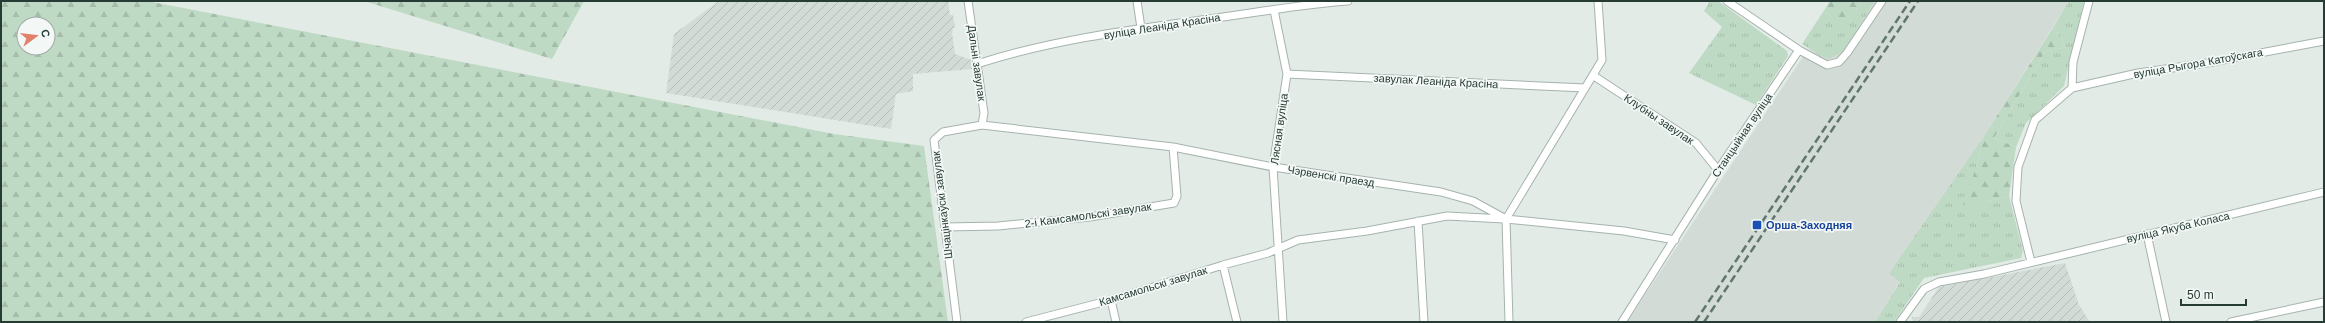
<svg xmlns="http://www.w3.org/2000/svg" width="2325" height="323" font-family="Arial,sans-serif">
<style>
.built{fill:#d2dbd6}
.industrial{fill:url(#industrial-furrows)}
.grass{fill:url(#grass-tufts)}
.forest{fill:url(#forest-firs);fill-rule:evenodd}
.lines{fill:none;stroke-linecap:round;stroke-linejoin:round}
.minor-casing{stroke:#a6b3ad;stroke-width:9}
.minor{stroke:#fff;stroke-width:7}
.rail{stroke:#60766f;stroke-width:2.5;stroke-dasharray:8 4;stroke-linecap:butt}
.transit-dot{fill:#1a4fb4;stroke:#f3f8f6;stroke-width:1.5}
.labels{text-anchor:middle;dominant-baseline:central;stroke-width:3.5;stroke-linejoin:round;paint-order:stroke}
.street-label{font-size:11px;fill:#253b33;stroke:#f3f8f6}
.transit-label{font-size:11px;font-weight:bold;fill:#164399;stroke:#f3f8f6;text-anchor:start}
</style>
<defs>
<pattern id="industrial-furrows" width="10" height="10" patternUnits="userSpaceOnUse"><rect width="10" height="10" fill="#d2dbd6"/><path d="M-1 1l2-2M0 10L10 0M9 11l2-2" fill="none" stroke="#b4bdb8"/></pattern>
<pattern id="grass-tufts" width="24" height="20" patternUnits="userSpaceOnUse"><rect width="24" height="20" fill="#bfdac4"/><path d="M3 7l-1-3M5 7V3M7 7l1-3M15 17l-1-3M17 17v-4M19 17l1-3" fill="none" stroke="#a4bca9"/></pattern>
<pattern id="forest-firs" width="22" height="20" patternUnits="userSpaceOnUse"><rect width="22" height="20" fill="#bfdac4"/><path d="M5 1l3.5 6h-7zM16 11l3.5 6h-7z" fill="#a4bca9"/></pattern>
</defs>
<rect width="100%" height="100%" fill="#e3ebe7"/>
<path class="built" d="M1875,1H2069L1984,136L1889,273L1900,281L1875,322H1627L1808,49L1819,55L1844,51Z"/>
<path class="industrial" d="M719,1H948L950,15H953L955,28H953L952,33L955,54L971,60L972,69L913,74V91L896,94L891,129L666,93L674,34Z
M2065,263L2079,305L2090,322H1913L1912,317H1919L1939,287Z"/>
<path class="grass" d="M1710,1H1718L1787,51L1788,56L1756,105L1689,73L1722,27L1704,11Z
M1862,1H1875L1844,51L1829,59L1819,55L1802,44L1823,12L1847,24Z
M2069,1H2084L2064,86L2026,123L2016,147L1994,138L2045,52L2066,47L2054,26Z
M1984,136L1976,168L1984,202L2009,196L2023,251L2021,258L1924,278L1894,322H1875L1900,282L1889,273Z"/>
<path class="forest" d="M1,1H147L834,134L924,146L948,322H1ZM24,24H48V48H24Z
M364,1H584L552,59Z
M1830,1H1862L1847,25L1823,12Z
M2054,26L2066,47L2045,52L1994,138L2016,147L2009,196L1984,202L1978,212L1963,204L1976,168L1984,136Z"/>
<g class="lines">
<g class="minor-casing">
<path id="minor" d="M968,1L984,113L982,125
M1137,1L1141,28
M1727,1L1799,50
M1274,10L1287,74L1273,167L1283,322
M977,64C1054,39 1136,29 1216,18C1260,12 1304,4 1348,1
M1287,74L1585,88
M1594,76L1696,143L1718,170
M2072,88L2073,62L2089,1
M1506,219L1602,60L1598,1
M1506,219L1509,322
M1418,221L1424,322
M945,227L998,226L1090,217L1174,203L1177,196L1173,147
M2147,234L2166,322
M2031,262L2016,201L2018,167L2035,120L2072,88L2138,73L2207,63L2324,41
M1223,265L1237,322
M1111,300L1116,322
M957,322L934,140L943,132L982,125L1173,147L1273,167L1441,192L1473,201L1506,219L1624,231L1675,240
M1026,322L1111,300L1223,265L1268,253L1298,240L1367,231L1447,216L1504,219
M1622,322L1718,170L1799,50L1827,65L1839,62L1847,53L1882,1
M1900,322L1924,289L1939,282L1984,274L2324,192
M2231,322L2324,302"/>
</g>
<use href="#minor" class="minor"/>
<path class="rail" d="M1695,322L1910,1
M1704,322L1918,1"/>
</g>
<rect class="transit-dot" x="1752" y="220" width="10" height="10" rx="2"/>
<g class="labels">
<g class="street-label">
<text transform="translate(1162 26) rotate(-9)">вуліца Леаніда Красіна</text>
<text transform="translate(977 63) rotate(82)">Дальні завулак</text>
<text transform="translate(2198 63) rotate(-10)">вуліца Рыгора Катоўскага</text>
<text transform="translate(1436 81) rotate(3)">завулак Леаніда Красіна</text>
<text transform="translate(1659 119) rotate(34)">Клубны завулак</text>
<text transform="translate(1279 129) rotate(-82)">Лясная вуліца</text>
<text transform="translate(1742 135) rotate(-56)">Станцыйная вуліца</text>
<text transform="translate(1331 176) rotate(9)">Чэрвенскі праезд</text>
<text transform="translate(942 205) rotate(-97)">Шчацінкаўскі завулак</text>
<text transform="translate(1088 215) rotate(-8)">2-і Камсамольскі завулак</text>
<text transform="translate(2178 227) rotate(-13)">вуліца Якуба Коласа</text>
<text transform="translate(1153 286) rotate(-17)">Камсамольскі завулак</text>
</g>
<g class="transit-label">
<text x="1766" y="225">Орша-Заходняя</text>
</g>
</g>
<rect width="2325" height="323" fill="none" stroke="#253b33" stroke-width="4"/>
<g transform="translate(36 36) rotate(75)"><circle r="19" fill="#f3f8f6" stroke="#a1aca8"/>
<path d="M0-3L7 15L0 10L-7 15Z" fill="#e2806a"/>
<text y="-6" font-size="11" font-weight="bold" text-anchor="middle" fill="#253b33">С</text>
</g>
<path d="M2181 299v6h65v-6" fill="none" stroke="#253b33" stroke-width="2"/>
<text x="2187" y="299" font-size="12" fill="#253b33" stroke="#f3f8f6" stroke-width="3" paint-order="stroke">50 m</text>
</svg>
